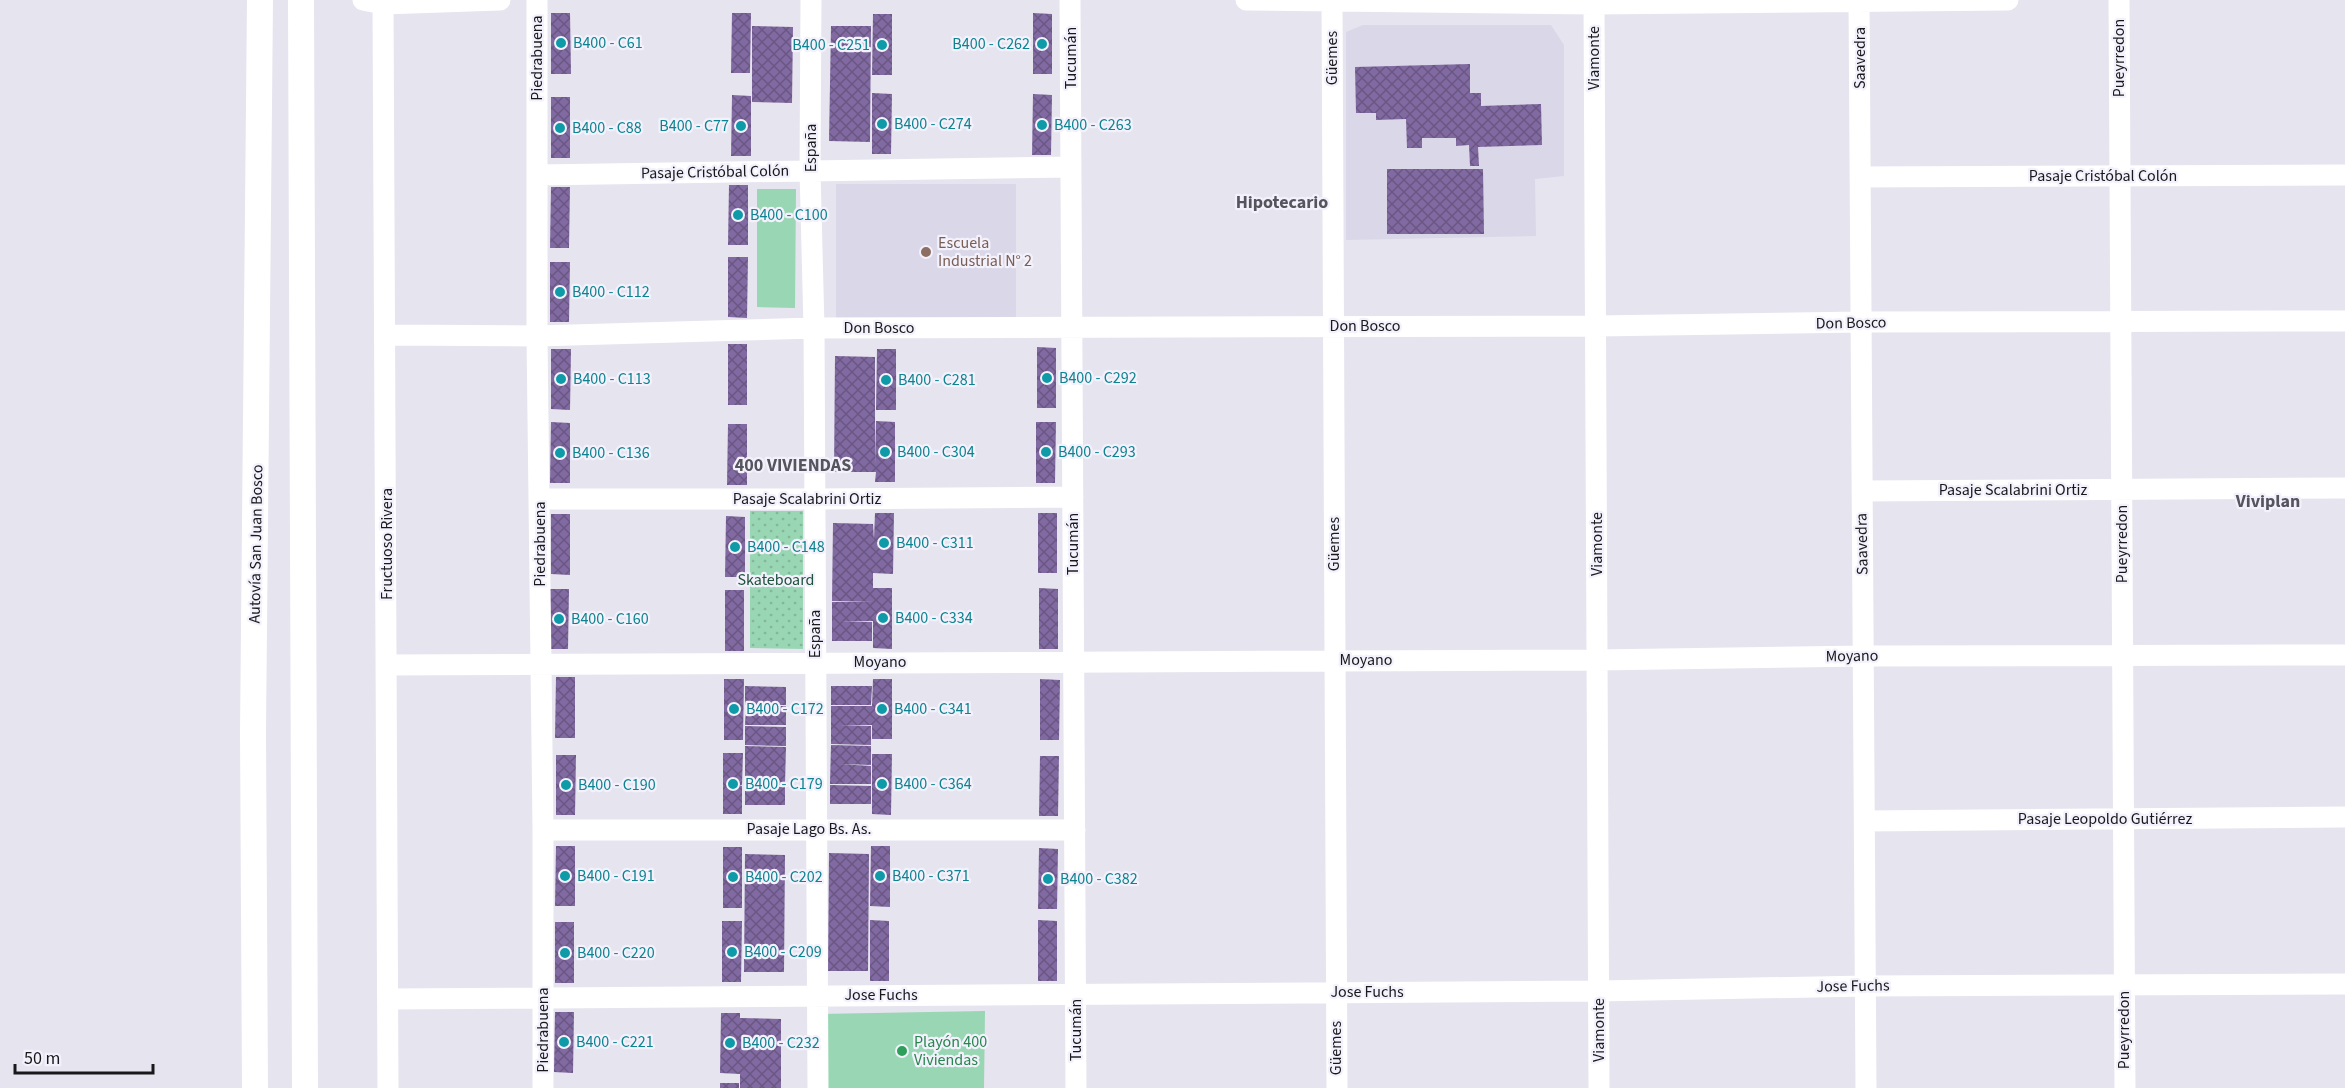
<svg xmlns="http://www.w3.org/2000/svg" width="2345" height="1088" font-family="'Source Sans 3',sans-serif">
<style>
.built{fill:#dad7e8}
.park{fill:url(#park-dots)}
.pitch{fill:#98d6b4}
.building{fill:url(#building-cross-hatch)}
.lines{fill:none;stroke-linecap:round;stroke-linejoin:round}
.minor{stroke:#fff;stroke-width:21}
.major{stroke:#fff;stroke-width:26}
.culture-dot{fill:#0f9aa8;stroke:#f3f1fc;stroke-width:2}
.education-dot{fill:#8d6e63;stroke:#f3f1fc;stroke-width:2}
.leisure-dot{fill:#2e9e5b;stroke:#f3f1fc;stroke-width:2}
.labels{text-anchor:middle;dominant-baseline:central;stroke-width:4.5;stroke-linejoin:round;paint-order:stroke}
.culture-label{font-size:16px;fill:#0d838f;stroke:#f3f1fc;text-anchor:start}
.street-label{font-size:16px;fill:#19191c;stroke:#f3f1fc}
.education-label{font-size:16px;fill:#785e54;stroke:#f3f1fc;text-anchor:start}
.park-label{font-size:16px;fill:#1e523a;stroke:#f3f1fc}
.leisure-label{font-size:16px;fill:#27864d;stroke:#f3f1fc;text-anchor:start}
.neighbourhood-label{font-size:18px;font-weight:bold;fill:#56545d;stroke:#f3f1fc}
</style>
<defs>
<pattern id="park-dots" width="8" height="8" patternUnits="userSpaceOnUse" patternTransform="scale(1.5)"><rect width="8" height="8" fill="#98d6b4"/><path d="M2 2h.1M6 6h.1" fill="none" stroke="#82b79a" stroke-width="1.8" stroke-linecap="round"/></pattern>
<pattern id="building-cross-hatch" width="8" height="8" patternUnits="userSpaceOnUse" patternTransform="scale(1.5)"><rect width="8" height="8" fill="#816aa1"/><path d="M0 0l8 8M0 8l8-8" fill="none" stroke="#695682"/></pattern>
</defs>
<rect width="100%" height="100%" fill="#e6e4ee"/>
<path class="built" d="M1363,25H1551L1564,45V176L1535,179L1536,236L1346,240V32Z
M836,184H1016V319H836Z"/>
<path class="park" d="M750,511H803V649L750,648Z"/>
<path class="pitch" d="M757,189H796L795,308L757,307Z
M985,1011L984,1088H820L819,1014Z"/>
<path class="building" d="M551,13H570L571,74H551Z
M732,13H751L750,73H731Z
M1033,13L1052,14V74H1033Z
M873,14H892V75H872Z
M752,26L793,27L792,103L752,102Z
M831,26H871L870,142L829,141Z
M1470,64V93H1481V106L1541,104L1542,145L1478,147L1479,166H1470L1469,145L1456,146V138H1422V148H1407L1406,119L1376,120V113H1356L1355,67Z
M872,93L892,94L891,154H872Z
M1033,94L1052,95L1051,155H1032Z
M732,95L751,96V156H731Z
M551,97H570V158H551Z
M1387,169H1483L1484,234H1387Z
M729,185H748V245H728Z
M551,187H570L569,248H550Z
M728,257H748L747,318L728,317Z
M550,262H570L569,322H550Z
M728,344H747V405H728Z
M1037,347L1056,348V408H1037Z
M551,349H571L570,410L551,409Z
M877,349H896V410H876Z
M835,356L875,357V464L876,421L895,422V482H875L876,472H834Z
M551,422L570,423V483H550Z
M1036,422H1056L1055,483H1036Z
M728,424H747V485H727Z
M875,513H894L893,574L873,573V588H892V649L873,648V621H841L872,622V641H832V602H873L832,601L833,523L873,524L874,539Z
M1038,513H1057V573H1038Z
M551,514H570V575L551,574Z
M726,516L745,517V577H725Z
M1039,588L1058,589V649H1039Z
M550,589H569L568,649H549Z
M725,590H744V651H725Z
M556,677H575V738H555Z
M724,679H744L743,740H724Z
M873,679H892V739H872V725H840L871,726V745L831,744V706H872Z
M1040,679L1060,680L1059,740H1040Z
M745,686L786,687V705H745Z
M831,686H872L871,705H831Z
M746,706H786V725H745Z
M745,726L786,727V746L745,745Z
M831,745L871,746V765L840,764L871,766V784H830Z
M745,746L786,747L785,785H745Z
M723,753H743L742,785H739L742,786V814H723Z
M872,754H892L891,815L872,814Z
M556,755H576L575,815H556Z
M1040,756H1059L1058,816H1039Z
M830,785L871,786V804H830Z
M745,786L785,787V805H745Z
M556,846H575V906H555Z
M871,846H890V907L870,906Z
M723,847H742V908H723Z
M1039,848L1058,849L1057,909H1038Z
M829,853L869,854L868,971H828Z
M745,854L785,855L784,972H744Z
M870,920L889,921V981H870Z
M1038,920L1057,921V981H1038Z
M722,921H742L741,982H722Z
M555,922H574V983H555Z
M555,1012H574L573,1073L554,1072Z
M721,1013H740V1018L781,1019V1088H740V1074L720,1073Z
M720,1083H739V1088H720Z"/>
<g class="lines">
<path class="minor" d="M363,0L383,4L500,0
M383,0L388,1088
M537,0V336L543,830V1088
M811,0L810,170L814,328L818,1088
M1070,0L1076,1088
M1246,0L1594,4L2008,0
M1332,0L1337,1088
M1594,0L1599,1088
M1859,0L1866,1088
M2119,0L2125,1088
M538,175L1071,167
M1860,177L2345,175
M386,335L537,336L814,328L1596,326L1861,322L2345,321
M1862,491L2345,488
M540,499H815L1073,497
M387,665L1597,660L1864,656L2345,655
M1865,821L2345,817
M543,830H1075
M389,999L1599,991L1866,986L2345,984"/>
<path class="major" d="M301,0L305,1088
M255,1088L253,732L260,0"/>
</g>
<g class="culture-dot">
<circle cx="561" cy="43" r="6"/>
<circle cx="1042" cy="44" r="6"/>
<circle cx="882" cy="45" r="6"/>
<circle cx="882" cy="124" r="6"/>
<circle cx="1042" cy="125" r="6"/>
<circle cx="741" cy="126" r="6"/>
<circle cx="560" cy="128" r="6"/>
<circle cx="738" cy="215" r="6"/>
<circle cx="560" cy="292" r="6"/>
<circle cx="1047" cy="378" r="6"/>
<circle cx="561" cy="379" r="6"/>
<circle cx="886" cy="380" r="6"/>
<circle cx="885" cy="452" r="6"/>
<circle cx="1046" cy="452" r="6"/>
<circle cx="560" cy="453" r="6"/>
<circle cx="884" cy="543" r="6"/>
<circle cx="735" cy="547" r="6"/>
<circle cx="883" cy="618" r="6"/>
<circle cx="559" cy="619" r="6"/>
<circle cx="734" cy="709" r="6"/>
<circle cx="882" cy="709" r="6"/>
<circle cx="733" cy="784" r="6"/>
<circle cx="882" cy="784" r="6"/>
<circle cx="566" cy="785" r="6"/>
<circle cx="565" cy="876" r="6"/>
<circle cx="880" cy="876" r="6"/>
<circle cx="733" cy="877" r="6"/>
<circle cx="1048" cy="879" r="6"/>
<circle cx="732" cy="952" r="6"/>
<circle cx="565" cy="953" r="6"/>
<circle cx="564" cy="1042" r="6"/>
<circle cx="730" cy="1043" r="6"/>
</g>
<circle class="education-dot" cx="926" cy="252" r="6"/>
<circle class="leisure-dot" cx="902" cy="1051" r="6"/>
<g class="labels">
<g class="culture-label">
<text x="573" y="43">B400 - C61</text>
<text x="1030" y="44" text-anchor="end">B400 - C262</text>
<text x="870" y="45" text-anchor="end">B400 - C251</text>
<text x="894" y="124">B400 - C274</text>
<text x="1054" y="125">B400 - C263</text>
<text x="729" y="126" text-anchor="end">B400 - C77</text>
<text x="572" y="128">B400 - C88</text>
<text x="750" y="215">B400 - C100</text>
<text x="572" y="292">B400 - C112</text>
<text x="1059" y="378">B400 - C292</text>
<text x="573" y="379">B400 - C113</text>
<text x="898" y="380">B400 - C281</text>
<text x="897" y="452">B400 - C304</text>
<text x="1058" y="452">B400 - C293</text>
<text x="572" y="453">B400 - C136</text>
<text x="896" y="543">B400 - C311</text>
<text x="747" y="547">B400 - C148</text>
<text x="895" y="618">B400 - C334</text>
<text x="571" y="619">B400 - C160</text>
<text x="746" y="709">B400 - C172</text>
<text x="894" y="709">B400 - C341</text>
<text x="745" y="784">B400 - C179</text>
<text x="894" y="784">B400 - C364</text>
<text x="578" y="785">B400 - C190</text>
<text x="577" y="876">B400 - C191</text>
<text x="892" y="876">B400 - C371</text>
<text x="745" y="877">B400 - C202</text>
<text x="1060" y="879">B400 - C382</text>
<text x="744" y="952">B400 - C209</text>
<text x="577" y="953">B400 - C220</text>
<text x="576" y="1042">B400 - C221</text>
<text x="742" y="1043">B400 - C232</text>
</g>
<g class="street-label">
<text transform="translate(537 58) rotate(-90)">Piedrabuena</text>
<text transform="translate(1071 58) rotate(-90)">Tucumán</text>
<text transform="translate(1332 58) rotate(-90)">Güemes</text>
<text transform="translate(1594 58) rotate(-90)">Viamonte</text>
<text transform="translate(1860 58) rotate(-90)">Saavedra</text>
<text transform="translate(2119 58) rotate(-90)">Pueyrredon</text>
<text transform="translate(811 148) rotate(-90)">España</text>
<text transform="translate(715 172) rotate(-1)">Pasaje Cristóbal Colón</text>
<text x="2103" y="176">Pasaje Cristóbal Colón</text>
<text transform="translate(1851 323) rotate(-1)">Don Bosco</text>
<text x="1365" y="326">Don Bosco</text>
<text x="879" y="328">Don Bosco</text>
<text x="2013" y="490">Pasaje Scalabrini Ortiz</text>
<text x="807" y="499">Pasaje Scalabrini Ortiz</text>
<text transform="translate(256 544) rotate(-89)">Autovía San Juan Bosco</text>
<text transform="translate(387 544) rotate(-90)">Fructuoso Rivera</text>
<text transform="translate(540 544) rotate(-90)">Piedrabuena</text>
<text transform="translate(1073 544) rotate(-90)">Tucumán</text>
<text transform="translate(1334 544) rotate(-90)">Güemes</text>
<text transform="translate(1597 544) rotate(-90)">Viamonte</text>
<text transform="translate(1862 544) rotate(-91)">Saavedra</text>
<text transform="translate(2122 544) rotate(-90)">Pueyrredon</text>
<text transform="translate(815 634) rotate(-90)">España</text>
<text transform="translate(1852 656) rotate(-1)">Moyano</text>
<text x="1366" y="660">Moyano</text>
<text x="880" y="662">Moyano</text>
<text x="2105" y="819">Pasaje Leopoldo Gutiérrez</text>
<text x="809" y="829">Pasaje Lago Bs. As.</text>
<text transform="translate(1853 986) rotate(-1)">Jose Fuchs</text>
<text x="1367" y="992">Jose Fuchs</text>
<text x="881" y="995">Jose Fuchs</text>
<text transform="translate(543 1030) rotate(-90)">Piedrabuena</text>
<text transform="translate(1076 1030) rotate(-90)">Tucumán</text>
<text transform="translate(1599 1030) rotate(-90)">Viamonte</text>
<text transform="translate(2124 1030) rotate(-90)">Pueyrredon</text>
<text transform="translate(1336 1048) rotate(-90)">Güemes</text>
</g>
<g class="education-label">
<text x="938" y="243">Escuela<tspan x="938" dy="18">Industrial N° 2</tspan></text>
</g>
<g class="park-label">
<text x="776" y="580">Skateboard</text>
</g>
<g class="leisure-label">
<text x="914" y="1042">Playón 400<tspan x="914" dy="18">Viviendas</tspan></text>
</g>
<g class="neighbourhood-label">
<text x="1282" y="202">Hipotecario</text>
<text x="793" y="465">400 VIVIENDAS</text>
<text x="2268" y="501">Viviplan</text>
</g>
</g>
<path d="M15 1064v9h138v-9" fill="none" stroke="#19191c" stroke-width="3"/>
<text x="24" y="1064" font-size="18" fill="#19191c" stroke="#f3f1fc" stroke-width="4.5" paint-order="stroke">50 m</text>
</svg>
